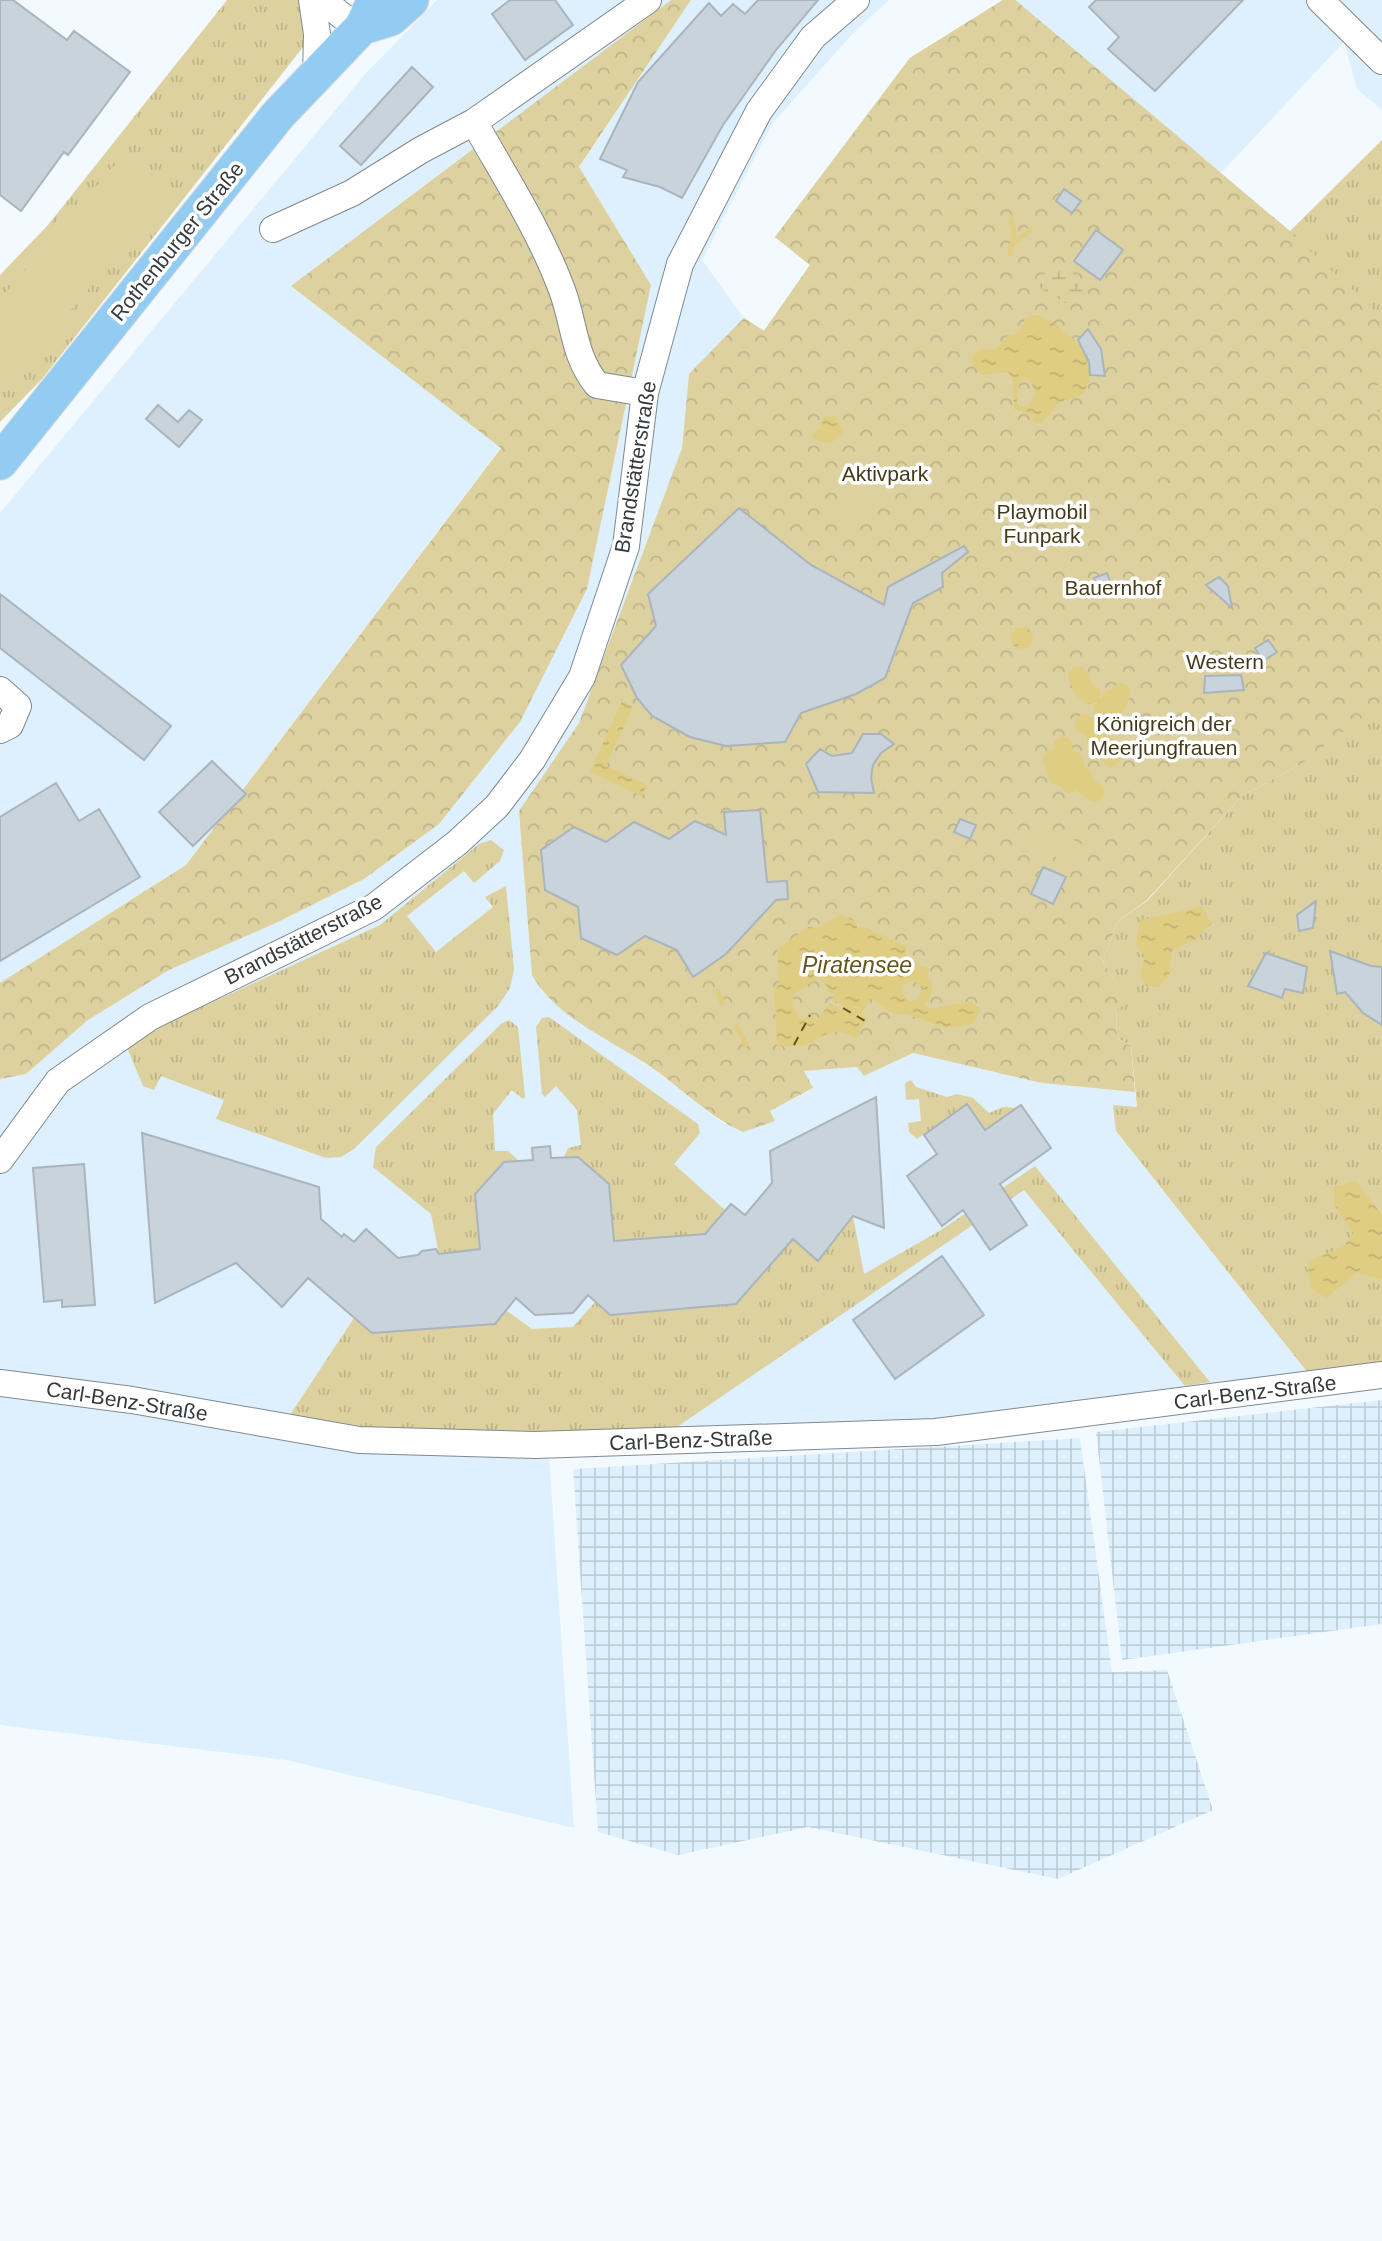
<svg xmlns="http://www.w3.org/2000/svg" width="1382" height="2241" font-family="Helvetica,sans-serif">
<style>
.built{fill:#def0fd}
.industrial{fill:url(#industrial-grid)}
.grass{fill:url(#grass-tufts)}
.forest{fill:url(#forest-crowns)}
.wetland{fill:url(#wetland-marsh)}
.garden{fill:#ddd19f}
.water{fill:url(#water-ripples);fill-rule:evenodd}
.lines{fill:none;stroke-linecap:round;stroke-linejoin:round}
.stream{stroke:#dfcd82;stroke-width:5}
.canal{stroke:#dfcd82;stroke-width:19}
.ferry{stroke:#62561e;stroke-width:2;stroke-dasharray:9 7;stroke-linecap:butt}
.building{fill:#c9d3db;stroke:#aab4bc;stroke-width:2}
.minor-casing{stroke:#7f8990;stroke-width:28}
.major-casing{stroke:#d7d8d8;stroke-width:37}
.minor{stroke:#fff;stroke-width:26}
.major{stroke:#92ccf2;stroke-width:35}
.labels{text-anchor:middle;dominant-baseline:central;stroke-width:7;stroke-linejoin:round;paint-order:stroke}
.street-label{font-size:21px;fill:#363a3d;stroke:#fff}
.park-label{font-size:21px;fill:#433b1a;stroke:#fff}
.water-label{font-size:23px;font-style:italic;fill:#62561e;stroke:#fff}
</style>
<defs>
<pattern id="industrial-grid" width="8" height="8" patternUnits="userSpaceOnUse" patternTransform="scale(1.75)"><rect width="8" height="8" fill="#def0fd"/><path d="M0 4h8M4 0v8" fill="none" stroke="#bfcfda"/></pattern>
<pattern id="grass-tufts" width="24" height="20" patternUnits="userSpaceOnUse" patternTransform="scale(1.75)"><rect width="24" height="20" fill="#ddd19f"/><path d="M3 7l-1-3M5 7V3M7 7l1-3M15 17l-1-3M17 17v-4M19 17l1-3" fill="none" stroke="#beb48a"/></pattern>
<pattern id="forest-crowns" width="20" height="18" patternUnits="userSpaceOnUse" patternTransform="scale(1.75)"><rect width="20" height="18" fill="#ddd19f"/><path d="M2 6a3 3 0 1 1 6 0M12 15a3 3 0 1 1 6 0" fill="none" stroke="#beb48a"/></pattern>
<pattern id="wetland-marsh" width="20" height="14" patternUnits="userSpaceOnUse" patternTransform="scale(1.75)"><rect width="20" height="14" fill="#ddd19f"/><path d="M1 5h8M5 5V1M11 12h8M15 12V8" fill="none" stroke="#beb48a"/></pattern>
<pattern id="water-ripples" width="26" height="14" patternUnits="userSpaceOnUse" patternTransform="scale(1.75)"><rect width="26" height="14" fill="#dfcd82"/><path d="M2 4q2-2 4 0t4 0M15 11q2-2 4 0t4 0" fill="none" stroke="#c0b171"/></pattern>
</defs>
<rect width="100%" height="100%" fill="#f3faff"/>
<path class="built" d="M437,0H671L291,286L501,447L186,865L0,983V513L366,73Z
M691,0H889L856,30L772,124L702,260L744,318L689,374L682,448L579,723L520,811L541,991L569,1014L654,1070L724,1124L774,1121L770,1111L813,1089L804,1071L858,1067L864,1076L913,1053L1042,1083L1135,1092L1137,1108L1116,1131L1312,1378L936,1421L548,1439L574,1828L286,1760L0,1725V1079L26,1074L88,1020L169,970L276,923L364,879L439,824L520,722L587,589L651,285L579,168Z
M1015,0H1382V110L1357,89L1344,42L1221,173Z"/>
<path class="industrial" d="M1382,1400V1624L1122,1660L1096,1432Z
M1080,1438L1112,1672L1167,1670L1213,1810L1058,1879L808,1827L678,1855L598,1832L573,1469Z"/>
<path class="grass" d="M227,0H340L42,379L0,422V275L48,225Z
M1003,0H1015L1290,231L1382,140V1367L1312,1378L1116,1131L1113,1105L1137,1107L1131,1046L1117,1038L1116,1010L1128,1001L1103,962L1117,922L1147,901L1242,796L1301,764L998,199L689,374L744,318L764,331L810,265L775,237L910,58Z
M491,840L504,850L500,861L474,883L464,871L407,916L436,952L493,907L485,897L506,886L514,969L510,988L498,1006L354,1149L341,1157L326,1158L216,1119L224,1100L161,1076L154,1090L143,1086L128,1050L134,1038L380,925L479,844Z
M549,1017L698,1124L700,1133L674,1164L725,1210L705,1234L614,1241L609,1184L578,1157H564L568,1148L581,1145L577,1110L556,1086L545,1097L542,1094L536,1027L542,1018Z
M509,1020L518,1027L525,1097L523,1099L512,1090L493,1114L495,1151H508L519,1161L504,1162L475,1194L480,1249L439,1254L431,1214L373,1167L376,1147L502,1023Z
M911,1080L916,1087L947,1097L957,1094L973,1098L989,1113L1003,1107L1017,1108L985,1130L967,1105L917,1139L909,1132L908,1123L921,1121L919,1099L906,1100L905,1083Z
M1035,1166L1210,1382L1185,1386L1024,1190L677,1427L498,1435L381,1429L290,1415L354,1318L372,1333L495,1324L507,1311L532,1329L573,1327L595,1302L610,1315L736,1304L783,1250L788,1234L853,1216L864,1274L941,1230Z"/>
<path class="forest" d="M671,0H691L579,167L651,285L587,589L520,722L439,824L364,879L276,923L169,970L88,1020L26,1074L0,1079V983L186,865L501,448L291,286Z
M1003,0H1015C1139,104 1264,206 1382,317V382L1363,395L1382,415V702L1301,764L1242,796L1146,901L1117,922L1103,962L1129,1002L1116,1010L1117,1038L1131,1046L1135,1092L1042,1083L913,1053L864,1076L857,1067L804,1071L813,1088L770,1111L775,1121L743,1132C710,1117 684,1091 655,1070C615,1041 556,1019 532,975L519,811L579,723L682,448L689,374L744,318L764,331L810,265L775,237L910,58Z"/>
<path class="wetland" d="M1063,266L1086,284L1078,297L1065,303L1035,285L1039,275L1057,273Z"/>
<path class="garden" d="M125,153L171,192L0,393V299Z
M863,451L892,463L881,474C882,496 872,511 858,527L835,517L842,479Z
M1040,824L1084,845L1074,866L1030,845Z"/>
<path class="water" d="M1033,315C1048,317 1051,322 1062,330C1085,348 1101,365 1082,395L1060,402L1042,422L1035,423L1028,413L1014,409L1013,379L1008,372L983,375L972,364V356L979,350L997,348L1007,336L1013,335L1024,325V319ZM1029,378L1036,393L1028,407L1019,406L1017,401L1020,381Z
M835,416L844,432L830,444L814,440L813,433L820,428L822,418Z
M1011 638a11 11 0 1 1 22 0a11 11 0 1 1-22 0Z
M622,701L633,707L606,766L647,785L642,796L590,772Z
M1201,907L1212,923L1196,939L1172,951L1169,975L1159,987L1146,986L1140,975L1145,957L1136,944L1140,920Z
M840,915L856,922L857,928L864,927L906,946L907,957L919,966L929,968L927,979L933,981L931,996L924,1005L930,1009L970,1001L980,1010L974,1024L946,1028L908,1015L892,1013L871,998L861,1014L867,1018L856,1038C829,1025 827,1036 805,1045C797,1047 785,1046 777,1046L774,989L779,985L777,949L808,927L818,928ZM818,978L828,987L826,990L834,995L832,999L844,1007L842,1010L830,1003L817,1020L810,1015L802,1020L792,1007L794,994ZM910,981L919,983L922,991L918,999L911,1002L901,992L902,985Z
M1356,1181L1382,1215V1279L1357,1273L1326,1298L1310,1287L1308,1262L1344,1246L1353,1233L1334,1205V1187Z"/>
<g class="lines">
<path class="stream" d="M1013,243L1030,230
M1010,254L1014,234L1011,219
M718,991L722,1003
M736,1026L746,1044"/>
<path class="canal" d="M1078,676L1084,690L1091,694
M1103,710L1112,699L1117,704L1121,693
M1084,724L1095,730L1097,741L1105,744L1111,757
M1063,746V757L1074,761V771L1083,777L1086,787L1095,792
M1053,760L1058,776L1067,777L1070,783"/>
<path class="ferry" d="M843,1008L865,1021
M794,1045L810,1015"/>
</g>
<path class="building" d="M0,0H13L67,40L74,31L130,72L68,155L64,152L21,211L0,195Z
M510,0H555L573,25L525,60L492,14Z
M758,0H818L776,50L723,125L682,198L660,187L623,177L627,170L600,159L638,82L709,3L721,16L733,4L745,14Z
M1096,0H1243L1155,91L1108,49L1119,37L1089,7Z
M412,67L433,87L361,165L340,146Z
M1064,189L1081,201L1072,213L1056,201Z
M1096,230L1123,250L1100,280L1074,261Z
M1088,329L1101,349L1105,376L1090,375L1089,362L1078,340Z
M158,405L178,422L189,410L202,420L179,447L146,419Z
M739,508L811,565L884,605L888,587L964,546L968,552L942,573L943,587L913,603L885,678L856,694L801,713L785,742L726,746L690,737L652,716L637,698L621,665L656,626L648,594Z
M1107,573L1112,587L1099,592L1094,578Z
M1219,577L1228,586L1232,608L1206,585Z
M0,594L171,726L144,760L0,648Z
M1268,640L1277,652L1263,661L1255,648Z
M1241,675L1244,690L1204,693L1205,676Z
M863,734H881L894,744L881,753L873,765L871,778L874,793L818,792L806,764L820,749L832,756L852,753Z
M212,761L246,794L193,846L159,812Z
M56,783L79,821L99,809L140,877L0,961V817Z
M760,810L767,882L787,881L788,899L776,900L726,954L693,977L677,950L645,936L617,955L581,938L578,907L545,890L541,850L574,827L606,842L634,822L669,839L695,821L726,835L724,812Z
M960,819L976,825L970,839L954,832Z
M1043,867L1066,877L1053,904L1031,894Z
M1316,901L1313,928L1299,931L1297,915Z
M1330,951L1371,966L1382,967V1025L1363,1013L1345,992L1337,994Z
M1266,953L1307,967L1303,993L1285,989L1282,998L1248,986Z
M876,1097L884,1228L853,1216L818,1261L793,1239L736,1304L610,1315L588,1295L573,1313L535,1315L516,1298L495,1324L372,1333L308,1278L282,1307L236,1263L155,1303L142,1133L319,1187L321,1219L342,1237L344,1234L354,1242L366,1229L398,1258L418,1255L422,1251L436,1249L439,1254L480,1249L475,1194L504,1162L533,1160L532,1148L550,1146L551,1158L578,1157L609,1184L614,1241L705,1234L731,1204L745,1215L772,1183L770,1151Z
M967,1104L985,1130L1021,1105L1051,1148L1000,1184L1027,1225L990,1250L963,1210L942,1226L907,1176L937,1154L924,1135Z
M84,1164L95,1305L62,1307V1300L44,1302L33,1168Z
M942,1256L984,1315L895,1379L853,1320Z"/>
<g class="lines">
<g class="minor-casing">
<path id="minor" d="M312,0L317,34L316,75
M323,0L342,16L362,27
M1320,0L1382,61
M474,122L648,0
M273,229L352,193L421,150L474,122C505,177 540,231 562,290C575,325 573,355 597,385L645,393
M0,690L18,706L10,725L0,730
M0,1160L58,1081L150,1017L374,907L457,843L497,806L532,760L582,677L626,546L645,393L680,264L759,111L813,37L856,0
M0,1383L132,1400L359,1440L535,1445L936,1432L1382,1375"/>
</g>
<g class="major-casing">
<path id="major" d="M362,27L391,18L411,0
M0,462L278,115L362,27L375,0"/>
</g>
<use href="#minor" class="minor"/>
<use href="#major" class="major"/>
</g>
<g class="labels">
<g class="street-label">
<text transform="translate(177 241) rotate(-51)">Rothenburger Straße</text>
<text transform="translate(635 467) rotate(-81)">Brandstätterstraße</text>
<text transform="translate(303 939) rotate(-27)">Brandstätterstraße</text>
<text transform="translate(1255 1392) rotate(-7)">Carl-Benz-Straße</text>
<text transform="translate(127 1401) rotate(9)">Carl-Benz-Straße</text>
<text transform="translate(691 1440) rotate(-2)">Carl-Benz-Straße</text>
</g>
<g class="park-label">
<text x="885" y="473">Aktivpark</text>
<text x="1042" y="511">Playmobil<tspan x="1042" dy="24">Funpark</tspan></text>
<text x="1113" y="587">Bauernhof</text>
<text x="1225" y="661">Western</text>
<text x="1164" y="723">Königreich der<tspan x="1164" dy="24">Meerjungfrauen</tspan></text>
</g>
<g class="water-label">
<text x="857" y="965">Piratensee</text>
</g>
</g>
</svg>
